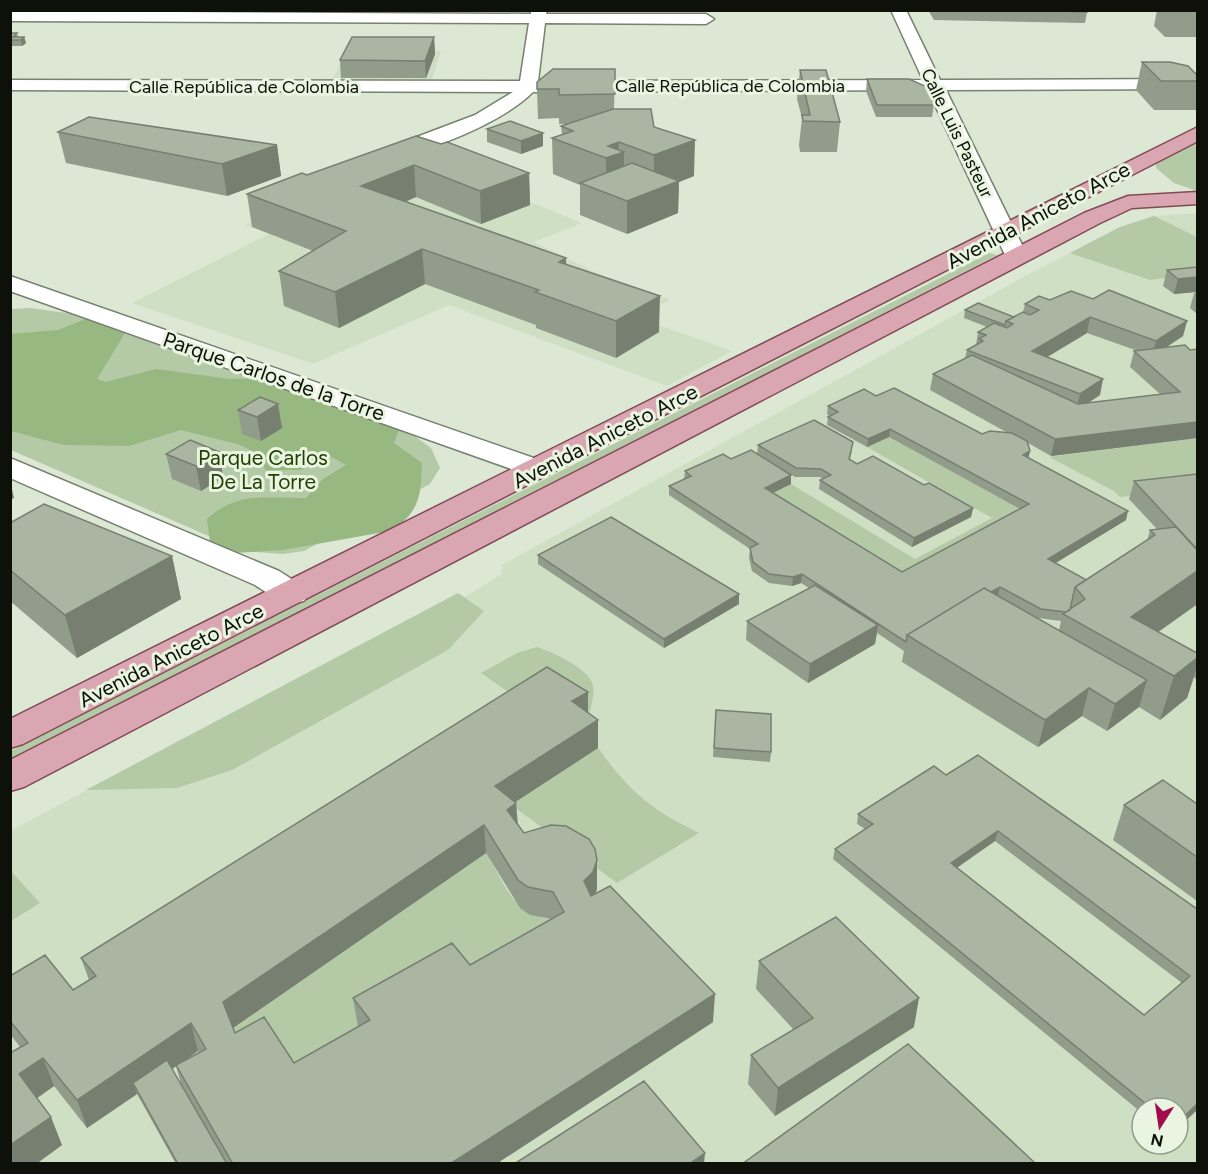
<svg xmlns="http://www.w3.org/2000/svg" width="1208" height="1174" font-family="Figtree,sans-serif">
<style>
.built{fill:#cfdfc4;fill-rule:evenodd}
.green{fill:#b4c9a6}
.forest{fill:#98b882}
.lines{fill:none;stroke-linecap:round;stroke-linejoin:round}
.minor-casing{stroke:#76816f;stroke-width:3}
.major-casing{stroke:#814b55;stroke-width:3}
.minor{fill:#fff;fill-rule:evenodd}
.major{fill:#d9a6b2;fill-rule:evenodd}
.wall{fill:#929c8b;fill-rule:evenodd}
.shaded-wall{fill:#777f71}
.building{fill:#aab5a2;stroke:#777f71;stroke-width:1.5;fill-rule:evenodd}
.labels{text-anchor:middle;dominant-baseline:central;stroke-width:6;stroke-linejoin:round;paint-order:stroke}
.far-street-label{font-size:18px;fill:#0d110a;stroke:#e9f5e1}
.street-label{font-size:21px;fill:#0d110a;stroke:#e9f5e1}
.park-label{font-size:21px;fill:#223f04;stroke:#e9f5e1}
</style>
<rect width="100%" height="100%" fill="#dce8d4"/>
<path class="built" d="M347,51H441L431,83L331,82Z
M420,157L582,223L534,242L597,273L670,300L637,317L732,351L667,386L449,305L313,364L132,303L269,234L245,225Z
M1197,213V1163H11L10,831L458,593L465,597L502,574V565L1027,275L1120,227L1154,216ZM1142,1108H1178V1144H1142Z"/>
<path class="green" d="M1197,142V191L1174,183L1156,168V162Z
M1154,216L1197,237V274L1150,280L1070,253L1120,227Z
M989,253L997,255L11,761V751Z
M30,308L74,314L413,435L431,448L440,468L430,484L304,551L282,554L243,551L11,450V309Z
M889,437L1027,513L900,582L764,497L791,484L915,559L992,518L867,447Z
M1194,438L1197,441V487L1120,497L1114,491L1049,457Z
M458,593L484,611L448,650L232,770L177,788L86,790Z
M537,647C552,652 591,669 593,686C595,695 590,709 588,719L511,694L481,673L517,653Z
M598,748C630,792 650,809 699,833L617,883L510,804Z
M486,853C506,885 512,915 554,920L374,1049L300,1092L242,1061L230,1030Z
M10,870L40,903L11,921H10Z"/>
<path class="forest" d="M93,316L128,328L97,379L106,382L156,369L230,379L298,377L400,427L394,443L422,463C421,495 420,513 390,531L283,550L234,553L210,542L207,519C237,491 268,498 306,498L323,479L346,465L330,456L301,470H265L260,454L237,444L181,430L129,446L64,445L11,431L10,334L58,330Z"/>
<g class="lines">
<g class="minor-casing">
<path id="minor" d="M531,10H547L546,14H706L714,19L706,24L545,23L538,81L923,80L891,10H906L940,80L1198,79V89L946,90L1027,255L1024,260H1008L1005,255L928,90L533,92C501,124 428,151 384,162L377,160L374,156L377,152L475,115L513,92L10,90V80L520,81L529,23L10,21V11L531,14Z
M10,276L548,463L553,469L548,475L538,478L528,475L10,291Z
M10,458L279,571L304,587L309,594L304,601C284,606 272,596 255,585L10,478Z"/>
</g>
<g class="major-casing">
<path id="major" d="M1198,127V141L23,744L10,748V719Z
M1198,192V204L1132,208L1100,223L24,787L10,791V760L1084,213L1128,196Z"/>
</g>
<use href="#minor" class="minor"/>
<use href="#major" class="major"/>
</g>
<path class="wall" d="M928,10H1086L1087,12L1085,23L934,20Z
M1157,10H1197V37H1165L1154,26Z
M10,33H17L18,37H24L26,43L22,46H10Z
M434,37L435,54L426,78H341L340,60Z
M1142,62L1197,75V110H1154L1136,90Z
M615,69L614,109L654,127L694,176L679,182L678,213L627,234L580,215V185L553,174L552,138L562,135L561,126L568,124H559V118L538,119L537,89Z
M800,70L840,122L837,152H800L799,145L802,118L797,99Z
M867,79L934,105L932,117H876L866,91Z
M487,129L543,133V146L521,154L487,142Z
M58,132L277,145L281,176L227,196L66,163Z
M416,136L529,173L530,205L481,224L416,197L405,202L566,258V264L659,332L616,358L536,328V325L425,284L339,328L284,306L279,271L313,251L252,227L247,194L307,175Z
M1197,267V314L1190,308L1194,293L1196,292L1174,294L1163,286L1167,270Z
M1093,299L1187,321L1183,336L1166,347L1197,438L1051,456L1028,443L1030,451L1028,458L1126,520L1055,563L1086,580L1147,541L1150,530L1157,529L1129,499L1134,481L1197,474L1196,605L1158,632L1197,653V681L1194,677L1187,698L1160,720L1139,707L1107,731L1082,716L1038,747L902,662L904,651L877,633L875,644L808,683L746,640L747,621L809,588L801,583L792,586L769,583L752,571L749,558L750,549L669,495V486L684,479L685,471L731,459L791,475V484L773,493L902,572L1020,509L889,437L867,447L827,425L828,417L829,416L827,414L828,406L876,396L982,434L1008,433L930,390L933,374L965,358L967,350L976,345L978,332L987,327L964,318L965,310L1014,317L1023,312L1025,304L1050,300ZM1087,333L1135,350L1134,351L1130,367L1160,394L1088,403L1100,395L1047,357ZM1038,618L1061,621L1059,630Z
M260,397L282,428L261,441L242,434L238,410Z
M758,445L852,451L850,459L857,464L924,485L973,508L971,517L912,547L819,489L820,480L823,479L820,477H795L757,454Z
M219,452L223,477L201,491L172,479L166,454Z
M10,523L172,556L181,599L77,658L10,601Z
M538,555L739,604L664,648L538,564Z
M588,692V713L598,748L515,802L516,803L518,825L524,833L597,889L595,894L713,1022L496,1164H176L137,1094L87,1128L54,1086L37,1098L62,1145L36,1164H10L20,1047L10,1034V976L73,990L89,980L81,958ZM486,853L520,908L530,915L551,919L470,965L353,998L358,1027L294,1063L235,1033L233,1028ZM198,1051L199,1052L185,1060ZM176,1066L182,1087L172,1069Z
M716,710L771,752L770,762L713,757Z
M946,775L1197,909V1110L1178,1128V1108H1142V1113L833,859L835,849L865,829L857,824L858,814ZM995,841L1182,983L1144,1015L957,868Z
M1197,804V901L1113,840L1124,805Z
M759,961L914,1027L775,1116L748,1084L751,1055L794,1030L756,989Z"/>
<path class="shaded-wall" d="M24,37L26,43L22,46L21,40Z
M434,37L435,54L426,78L425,61Z
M543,133V146L521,154V141Z
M695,140L694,176L679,182L678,213L627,234V201L654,191V155Z
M619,142L618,154L624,152V189L606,193V158L608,146Z
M277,145L281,176L227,196L222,164Z
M414,165L416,197L365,219L361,186Z
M529,173L530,205L481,224L480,191Z
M422,249L425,284L339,328L335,292Z
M566,258L567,293L559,262Z
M1197,277V285L1196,292L1174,294L1178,279Z
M660,296L659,332L616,358V321Z
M1090,317L1087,333L1029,368L1032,351Z
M1187,321L1183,336L1152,357L1156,341Z
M1103,379L1100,395L1076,411L1080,394Z
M278,404L282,428L261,441L257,417Z
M1197,408V438L1051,456L1055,439Z
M890,429L889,437L867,447L868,439Z
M1030,451L1028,460L1023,455Z
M219,452L223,477L201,491L196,466Z
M791,475V484L764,497L765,488Z
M12,489L14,498L10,500V490Z
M973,508L971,517L912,547L914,538Z
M1128,511L1126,520L1046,569L1048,559Z
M172,556L181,599L77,658L65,615Z
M1197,571V601L1196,605L1130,652L1131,617Z
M802,574L801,583L792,586L793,577Z
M1000,587L998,596L914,640Z
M739,594V604L664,648V639Z
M878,625L875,644L808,683L810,664Z
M1197,658V667L1187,698L1160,720L1174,676Z
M1147,680L1139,707L1107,731L1115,704Z
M1089,688L1082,716L1038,747L1045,720Z
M588,692V719L572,701Z
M598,720V748L497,814L495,786Z
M516,803L518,831L507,810Z
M484,825L486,853L230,1030L223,1002Z
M998,831L995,841L949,873L951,863Z
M597,860V889L593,900L584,881Z
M715,994L713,1022L496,1164H450Z
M919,998L914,1027L775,1116L778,1088Z
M191,1023L198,1051L138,1093L133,1083L137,1094L87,1128L77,1100Z
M43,1058L54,1086L30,1103L19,1074Z
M1197,1104V1110L1178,1128V1122Z
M51,1117L62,1145L36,1164H10V1145Z
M705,1153L704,1164H689Z"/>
<path class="building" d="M1020,10H1086L1087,12Z
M10,33H17L13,37H24L21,40H10Z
M352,37H434L425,61L340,60Z
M1142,62H1170L1188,66L1197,75V81H1161Z
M553,69H615V94L559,95V89H537V82Z
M800,70H826L840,122L803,121L802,115H810Z
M867,79H909L925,86L934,105H877Z
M613,109H651L654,127L695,140L654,155L619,142L608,146L624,152L606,158L552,138L573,131L561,126Z
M89,117L277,145L222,164L58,132Z
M510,121L543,133L521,141L487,129Z
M416,136L441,144L447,142L529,173L480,191L414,165L361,186L566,258L559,262L660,296L616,321L535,292L539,290L422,249L335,292L279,271L346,231L247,194L302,173L307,175Z
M632,163L679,181L627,201L580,183Z
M1197,267V277L1178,279L1167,270Z
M1109,290L1187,321L1156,341L1090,317L1032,351L1103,379L1080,394L967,350L983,341L979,339L986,335L978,332L994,323L1007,328L1013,324L1006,321L1010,319L1023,312L1030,315L1039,310L1025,304L1039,296L1050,300L1071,291L1093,299Z
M978,303L1014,317L1006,321L1005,325L965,310Z
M1185,345L1190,350L1197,349V422L1055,439L933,374L972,355L1078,404L1180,392L1134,351Z
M894,388L982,434L990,431L1012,433L1027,441L1030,451L1023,455L1128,511L1048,559L1085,579L1086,580L1075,587L1070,610L1066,612L1041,609L1000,587L991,592L984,588L907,635L906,642L802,574L793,577L769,574L753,562L750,548L758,544L669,486L691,476L685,471L723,454L731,459L751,450L791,475L765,488L902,572L1029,504L890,429L868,439L828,417L838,412L828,406L864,389L876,396Z
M260,397L278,404L257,417L238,410Z
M814,420L853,442L849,459L857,464L873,456L924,485L929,483L973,508L914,538L820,480L831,475L821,469L796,468L758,445Z
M190,440L219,452L196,466L166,454Z
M1197,474V549L1134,481Z
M44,504L172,556L65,615L10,570V523Z
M611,517L739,594L664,639L538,555Z
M1176,527L1197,550V571L1131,617L1197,653V658L1174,676L1063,614L1085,599L1075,587L1155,535L1150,530Z
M815,585L878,625L810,664L747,621Z
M984,588L1147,680L1115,704L1089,688L1045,720L907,635Z
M547,667L588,692L572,701L598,720L495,786L516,803L507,810L524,833L551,825L566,826L589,839L595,849L597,860L593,872L584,881L591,896L610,886L715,994L450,1164H233L176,1065L206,1049L191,1023L77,1100L43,1058L19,1074L51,1117L10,1145V1053L28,1043L10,1021V976L45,955L73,990L96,976L81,958ZM484,825L518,880L528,887L553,892L564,912L470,965L452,943L353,998L370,1020L294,1063L264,1017L235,1033L223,1002Z
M716,710L771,714V752L714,748Z
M978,755L1197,909V1104L1178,1122V1108H1151L835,849L873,824L858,814L934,766L946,775ZM998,831L1190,976L1144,1015L951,863Z
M1163,780L1197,804V857L1124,805Z
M836,917L919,998L778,1088L751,1055L813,1018L759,961Z
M908,1044L1036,1164H742Z
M167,1060L227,1164H178L133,1083Z
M644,1081L705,1153L689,1164H514Z"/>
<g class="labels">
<g class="far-street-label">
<text x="730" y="86">Calle República de Colombia</text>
<text x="244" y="87">Calle República de Colombia</text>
<text transform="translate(957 133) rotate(64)">Calle Luis Pasteur</text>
</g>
<g class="street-label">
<text transform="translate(1038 215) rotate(-28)">Avenida Aniceto Arce</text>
<text transform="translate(274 376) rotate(19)">Parque Carlos de la Torre</text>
<text transform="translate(605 436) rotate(-27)">Avenida Aniceto Arce</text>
<text transform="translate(171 655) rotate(-27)">Avenida Aniceto Arce</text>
</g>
<g class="park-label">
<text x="263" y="457">Parque Carlos<tspan x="263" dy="24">De La Torre</tspan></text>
</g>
</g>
<rect width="1208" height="1174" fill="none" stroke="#0d110a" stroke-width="24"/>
<g transform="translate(1160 1126) rotate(192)"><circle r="28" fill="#e9f5e1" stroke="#919a8b" stroke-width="1.5"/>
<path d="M0-4.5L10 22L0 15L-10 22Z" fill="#a30c4a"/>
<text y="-9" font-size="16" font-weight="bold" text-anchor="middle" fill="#0d110a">N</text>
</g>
</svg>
